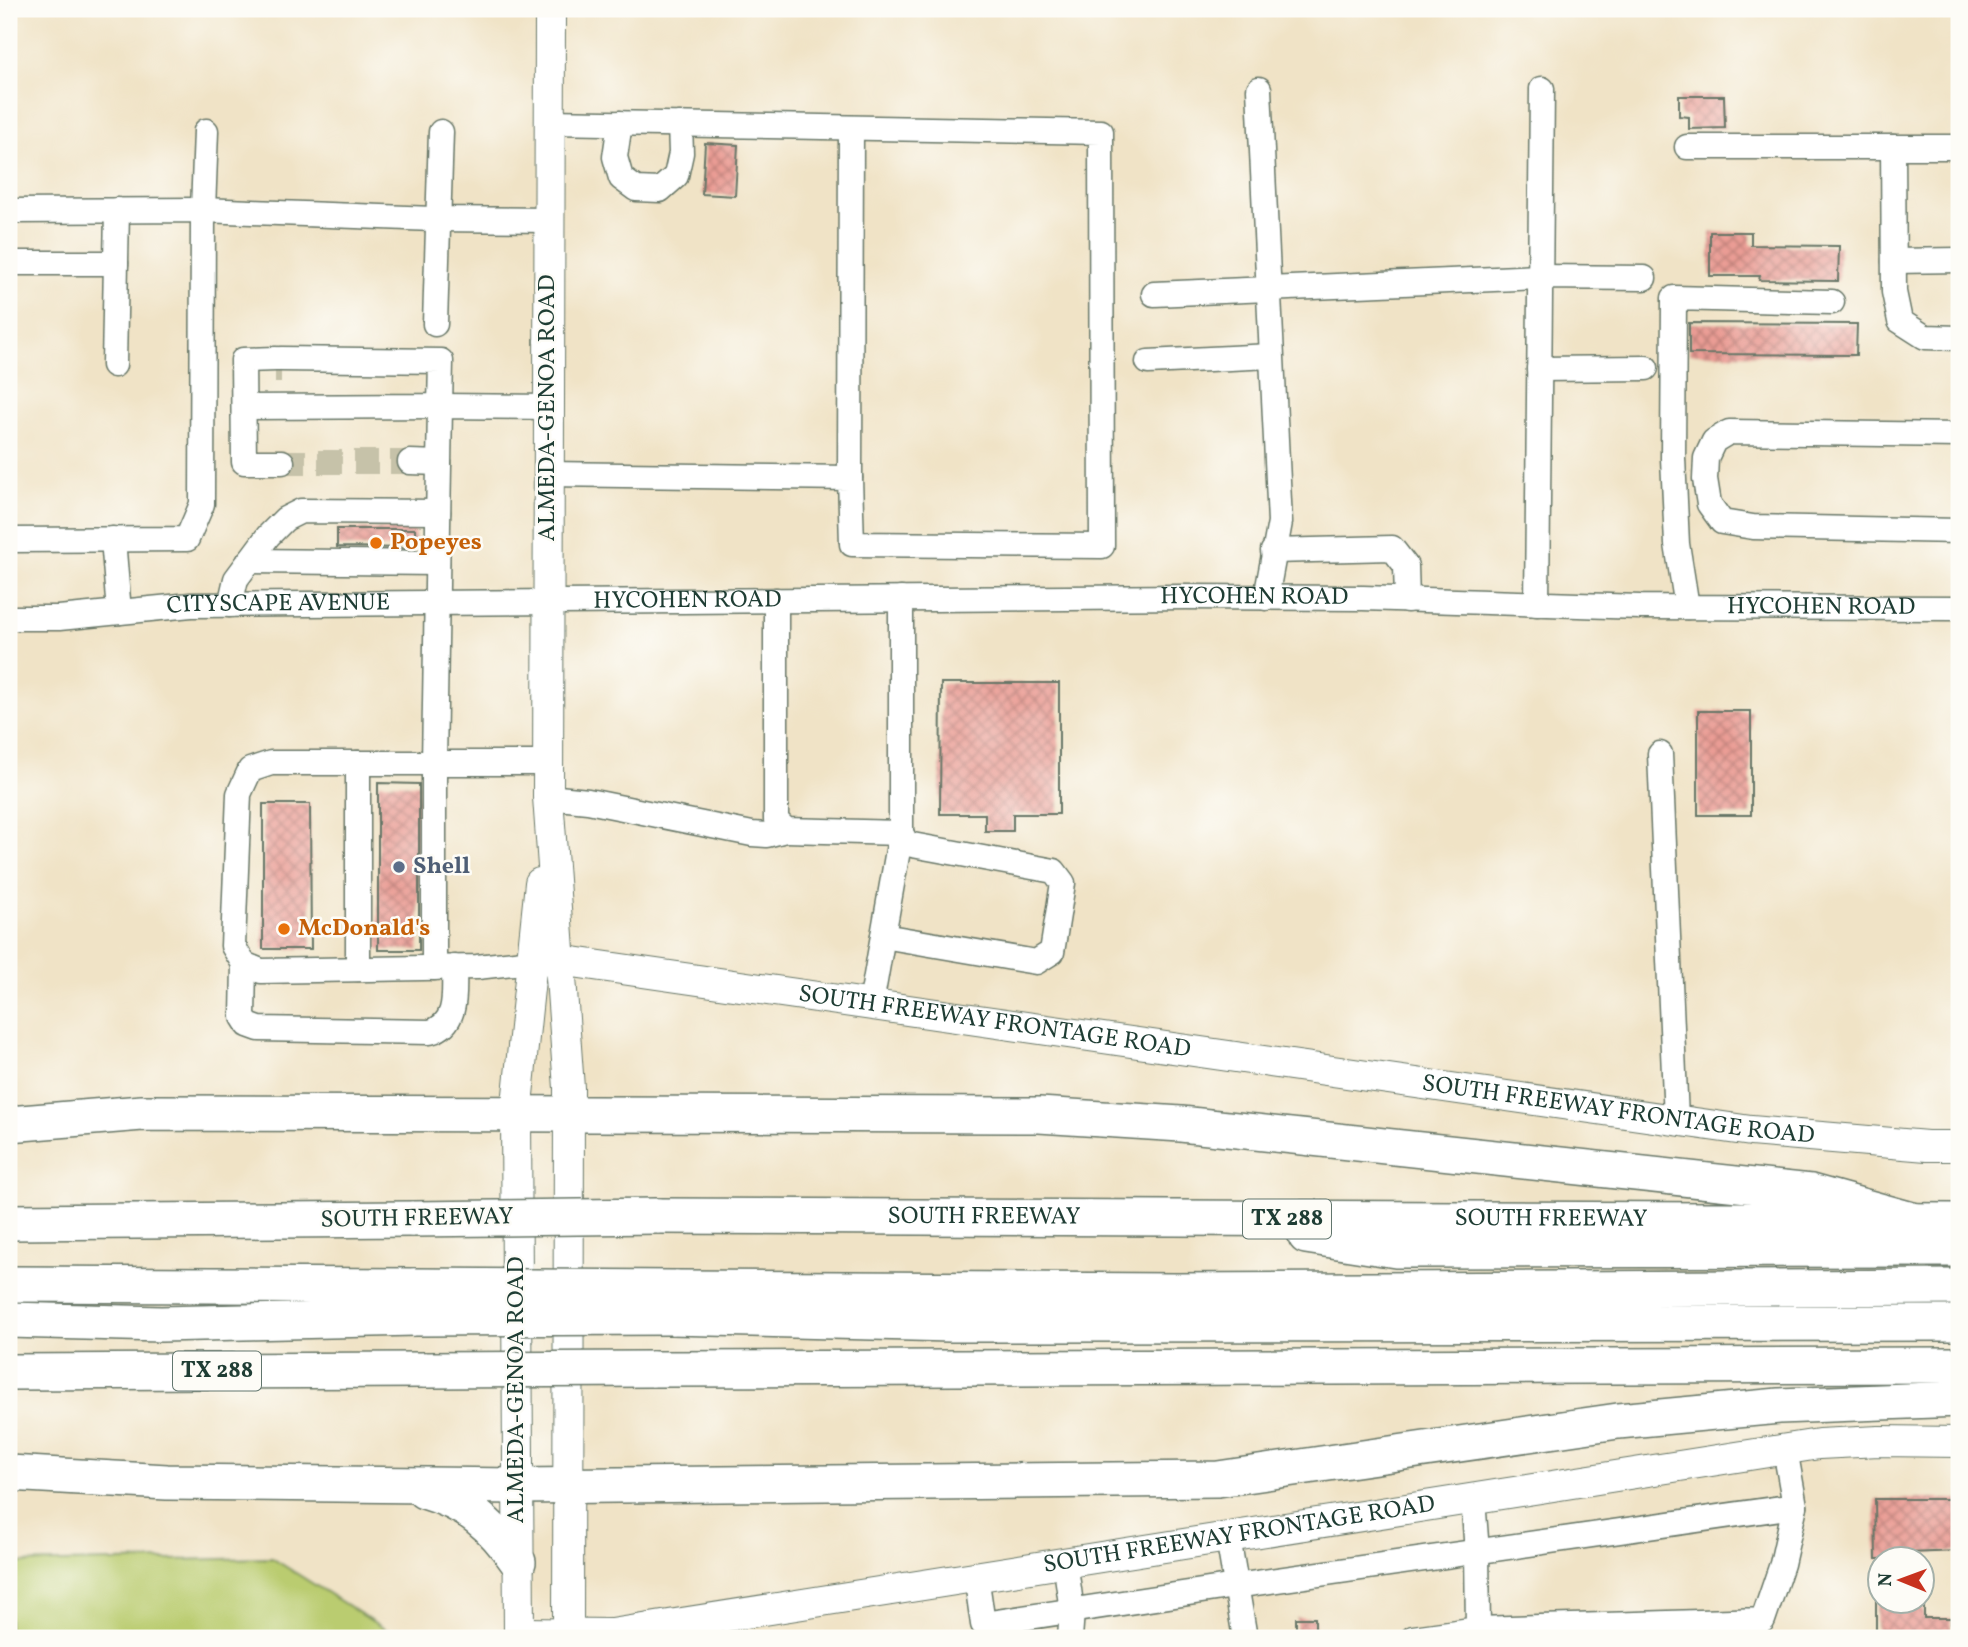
<svg xmlns="http://www.w3.org/2000/svg" width="1968" height="1647" font-family="Vollkorn,serif">
<style>
.grass{fill:#bacc6f;stroke:#6c8452;stroke-width:2}
.building{fill:url(#building-cross-hatch)}
.lines{fill:none;stroke-linecap:round;stroke-linejoin:round}
.minor-tunnel{stroke:#c6c2a9;stroke-width:24;stroke-dasharray:24 12;stroke-linecap:butt}
.minor-casing{stroke:#687767;stroke-width:27}
.major-casing{stroke:#687767;stroke-width:32}
.highway-casing{stroke:#687767;stroke-width:38}
.minor{stroke:#fff;stroke-width:24}
.major{stroke:#fff;stroke-width:30}
.highway{stroke:#fff;stroke-width:35}
.highway-bridge-casing{stroke:#687767;stroke-width:38;stroke-linecap:butt}
.highway-bridge{stroke:#fff;stroke-width:35}
.food-dot{fill:#e8710a;stroke:#fdfcf7;stroke-width:2.5}
.service-dot{fill:#5c6f8a;stroke:#fdfcf7;stroke-width:2.5}
.labels{text-anchor:middle;dominant-baseline:central;stroke-width:5;stroke-linejoin:round;paint-order:stroke}
.shield{fill:#fdfcf7;stroke:#62766e;stroke-width:2}
.shield-label{font-size:23px;font-weight:bold;fill:#1f3d34}
.street-label{font-size:24px;fill:#1f3d34;stroke:#fdfcf7}
.food-label{font-size:24px;font-weight:bold;fill:#c56008;stroke:#fdfcf7;text-anchor:start}
.service-label{font-size:24px;font-weight:bold;fill:#4e5e75;stroke:#fdfcf7;text-anchor:start}
</style>
<defs>
<pattern id="building-cross-hatch" width="8" height="8" patternUnits="userSpaceOnUse" patternTransform="scale(1.75)"><rect width="8" height="8" fill="#ea9c94"/><path d="M0 0l8 8M0 8l8-8" fill="none" stroke="#bd807a"/></pattern>
</defs>
<rect width="100%" height="100%" fill="#fdfcf7"/>
<filter id="ink" filterUnits="userSpaceOnUse"><feTurbulence type="fractalNoise" baseFrequency=".0143" numOctaves="2"/><feDisplacementMap in="SourceGraphic" scale="14" xChannelSelector="R" yChannelSelector="G"/><feConvolveMatrix kernelMatrix="1 2 1 2 8 2 1 2 1" color-interpolation-filters="sRGB"/></filter>
<filter id="wash" filterUnits="userSpaceOnUse"><feTurbulence type="fractalNoise" baseFrequency=".00686" numOctaves="4" result="noise"/><feDisplacementMap in="SourceGraphic" scale="28" xChannelSelector="R" yChannelSelector="G"/><feGaussianBlur stdDeviation="1.57" result="paint"/><feColorMatrix in="noise" values="0 0 0 0 0 0 0 0 0 0 0 0 0 0 0 0 0 1.4 0 .05"/><feComposite in="paint" operator="in"/></filter>
<g filter="url(#wash)">
<rect width="100%" height="100%" fill="#f0e3c6"/>
<path class="grass" d="M272,1558L399,1638H9V1563Z"/>
<g id="blocks">
<path class="building" d="M1679,96H1724L1725,128L1689,129V117L1679,116Z
M705,143L738,145L735,196L702,194Z
M1710,232H1751V245L1839,246L1838,281L1759,280L1760,276H1710Z
M1689,323L1857,324L1856,355L1689,354Z
M337,529H415V548L337,547Z
M941,683H1059V814H1013V831H985V814H940Z
M1698,711H1751V815H1698Z
M378,783L419,784V950H378Z
M263,804H310L311,949H263Z
M1875,1499H1959V1551L1908,1553V1559H1876Z
M1876,1601H1908V1607H1924V1618H1951V1638H1876Z
M1296,1618H1315V1638H1296Z"/>
</g>
</g>
<g filter="url(#ink)">
<use href="#blocks" fill-opacity="0" stroke="#687767" stroke-width="2"/>
<g class="lines">
<path class="minor-tunnel" d="M275,371H281
M282,462H410"/>
<g class="minor-casing">
<g id="minor">
<path d="M1259,89L1280,522L1266,598"/>
<path d="M620,123L615,157L621,178L636,189L660,190L676,176L681,153L680,124"/>
<path d="M1687,147H1959"/>
<path d="M1893,147L1894,292L1900,321L1925,337L1959,338"/>
<path d="M9,211L203,210L433,219L549,220"/>
<path d="M1894,261L1959,260"/>
<path d="M9,263H116"/>
<path d="M1154,294L1540,277L1644,278"/>
<path d="M435,324L441,132"/>
<path d="M276,359L243,360L244,462H282"/>
<path d="M1148,362L1271,356"/>
<path d="M114,365L117,210"/>
<path d="M1539,369L1646,368"/>
<path d="M244,407L440,406L441,361L281,359"/>
<path d="M1959,435L1729,432L1714,441L1706,458L1705,479L1709,504L1722,522L1753,527L1959,531"/>
<path d="M410,462L439,463"/>
<path d="M548,474L850,478L852,544L1102,546L1101,132L549,122"/>
<path d="M850,478L851,128"/>
<path d="M113,539L119,612"/>
<path d="M9,540L187,539L202,504L203,210L206,131"/>
<path d="M1273,551L1392,548L1406,566L1407,600"/>
<path d="M249,561L437,563"/>
<path d="M776,600V820L786,830L901,833L907,844L1054,871L1063,883L1052,952L1036,962L883,936"/>
<path d="M1537,604L1542,89"/>
<path d="M230,605L236,579L268,536L285,519L301,511L438,512"/>
<path d="M1687,607L1677,544L1673,458L1674,298L1832,302"/>
<path id="s1" d="M9,618H59L191,605L1186,597L1363,598L1640,607L1959,608"/>
<path d="M1660,754L1676,1119"/>
<path d="M358,763V969"/>
<path d="M548,797L588,801L752,834L767,835L786,830"/>
<path d="M532,961L477,967L261,971L244,964L233,946L239,794L250,770L271,763H548"/>
<path d="M244,964L243,1017L248,1025L259,1029L430,1032C459,1024 454,992 454,967"/>
<path d="M434,968V763L440,406L549,407"/>
<path d="M871,1004L901,833V599"/>
<path d="M1228,1537L1245,1638"/>
<path d="M1065,1561L1072,1611L1070,1638"/>
<path d="M976,1575L983,1624L1235,1586L1795,1506L1785,1449"/>
<path d="M1478,1629L1763,1620L1782,1564L1795,1506"/>
<path d="M1413,1638L1478,1629L1477,1552L1473,1499"/>
</g>
</g>
<g class="major-casing">
<g id="major">
<path d="M550,9L548,797L569,1088L568,1638"/>
<path id="s2" d="M532,961L559,960L1751,1131L1927,1146H1959"/>
<path id="s3" d="M519,1633L612,1634L1819,1444L1879,1441L1959,1442"/>
<path d="M519,1638L516,1114L540,883"/>
</g>
</g>
<g class="highway-casing">
<g id="highway">
<path d="M9,1124L142,1113L1039,1115L1181,1124L1811,1192L1916,1221"/>
<path id="s4" d="M657,1216L1959,1221"/>
<path d="M9,1222L413,1219"/>
<path d="M1306,1236L1396,1250L1959,1249"/>
<path d="M9,1284L415,1286"/>
<path d="M675,1288L1174,1291L1959,1287"/>
<path d="M671,1317L951,1324L1959,1323"/>
<path d="M9,1320L161,1324L415,1318"/>
<path d="M651,1369L1959,1365"/>
<path d="M9,1372L426,1370"/>
<path d="M9,1473L167,1482L517,1486L1218,1479L1618,1421L1779,1406L1959,1399"/>
<path d="M424,1491C468,1504 492,1524 518,1562"/>
</g>
</g>
<use href="#minor" class="minor"/>
<use href="#major" class="major"/>
<use href="#highway" class="highway"/>
<g class="highway-bridge-casing">
<path id="highway-bridge" d="M413,1219L657,1216
M415,1286L675,1288
M415,1318L671,1317
M426,1370L651,1369"/>
</g>
<use href="#highway-bridge" class="highway-bridge"/>
</g>
</g>
<g class="food-dot">
<circle cx="376" cy="543" r="7"/>
<circle cx="284" cy="929" r="7"/>
</g>
<circle class="service-dot" cx="399" cy="867" r="7"/>
<g class="labels">
<g class="shield">
<rect x="1243" y="1199.5" width="88" height="39" rx="5"/>
<rect x="173" y="1351.5" width="88" height="39" rx="5"/>
</g>
<g class="shield-label">
<text x="1287" y="1219">TX 288</text>
<text x="217" y="1371">TX 288</text>
</g>
<g class="street-label">
<text transform="translate(548 408) rotate(-90)">ALMEDA-GENOA ROAD</text>
<text stroke="none"><textPath href="#s1" startOffset="1246">HYCOHEN ROAD</textPath></text>
<text stroke="none"><textPath href="#s1" startOffset="679">HYCOHEN ROAD</textPath></text>
<text stroke="none"><textPath href="#s1" startOffset="270">CITYSCAPE AVENUE</textPath></text>
<text stroke="none"><textPath href="#s1" startOffset="1813">HYCOHEN ROAD</textPath></text>
<text stroke="none"><textPath href="#s2" startOffset="467">SOUTH FREEWAY FRONTAGE ROAD</textPath></text>
<text stroke="none"><textPath href="#s2" startOffset="1097">SOUTH FREEWAY FRONTAGE ROAD</textPath></text>
<text stroke="none"><textPath href="#s4" startOffset="327">SOUTH FREEWAY</textPath></text>
<text transform="translate(417 1219) rotate(-1)">SOUTH FREEWAY</text>
<text stroke="none"><textPath href="#s4" startOffset="894">SOUTH FREEWAY</textPath></text>
<text transform="translate(517 1390) rotate(-90)">ALMEDA-GENOA ROAD</text>
<text stroke="none"><textPath href="#s3" startOffset="728">SOUTH FREEWAY FRONTAGE ROAD</textPath></text>
</g>
<g class="food-label">
<text x="390" y="543">Popeyes</text>
<text x="298" y="929">McDonald's</text>
</g>
<g class="service-label">
<text x="413" y="867">Shell</text>
</g>
</g>
<rect width="1968" height="1647" fill="none" stroke="#fdfcf7" stroke-width="35"/>
<g transform="translate(1901 1580) rotate(271)"><circle r="33" fill="#fdfcf7" stroke="#a4b0a9" stroke-width="2"/>
<path d="M0-5L12 26L0 18L-12 26Z" fill="#c8321e"/>
<text y="-10" font-size="19" font-weight="bold" text-anchor="middle" fill="#1f3d34">N</text>
</g>
</svg>
